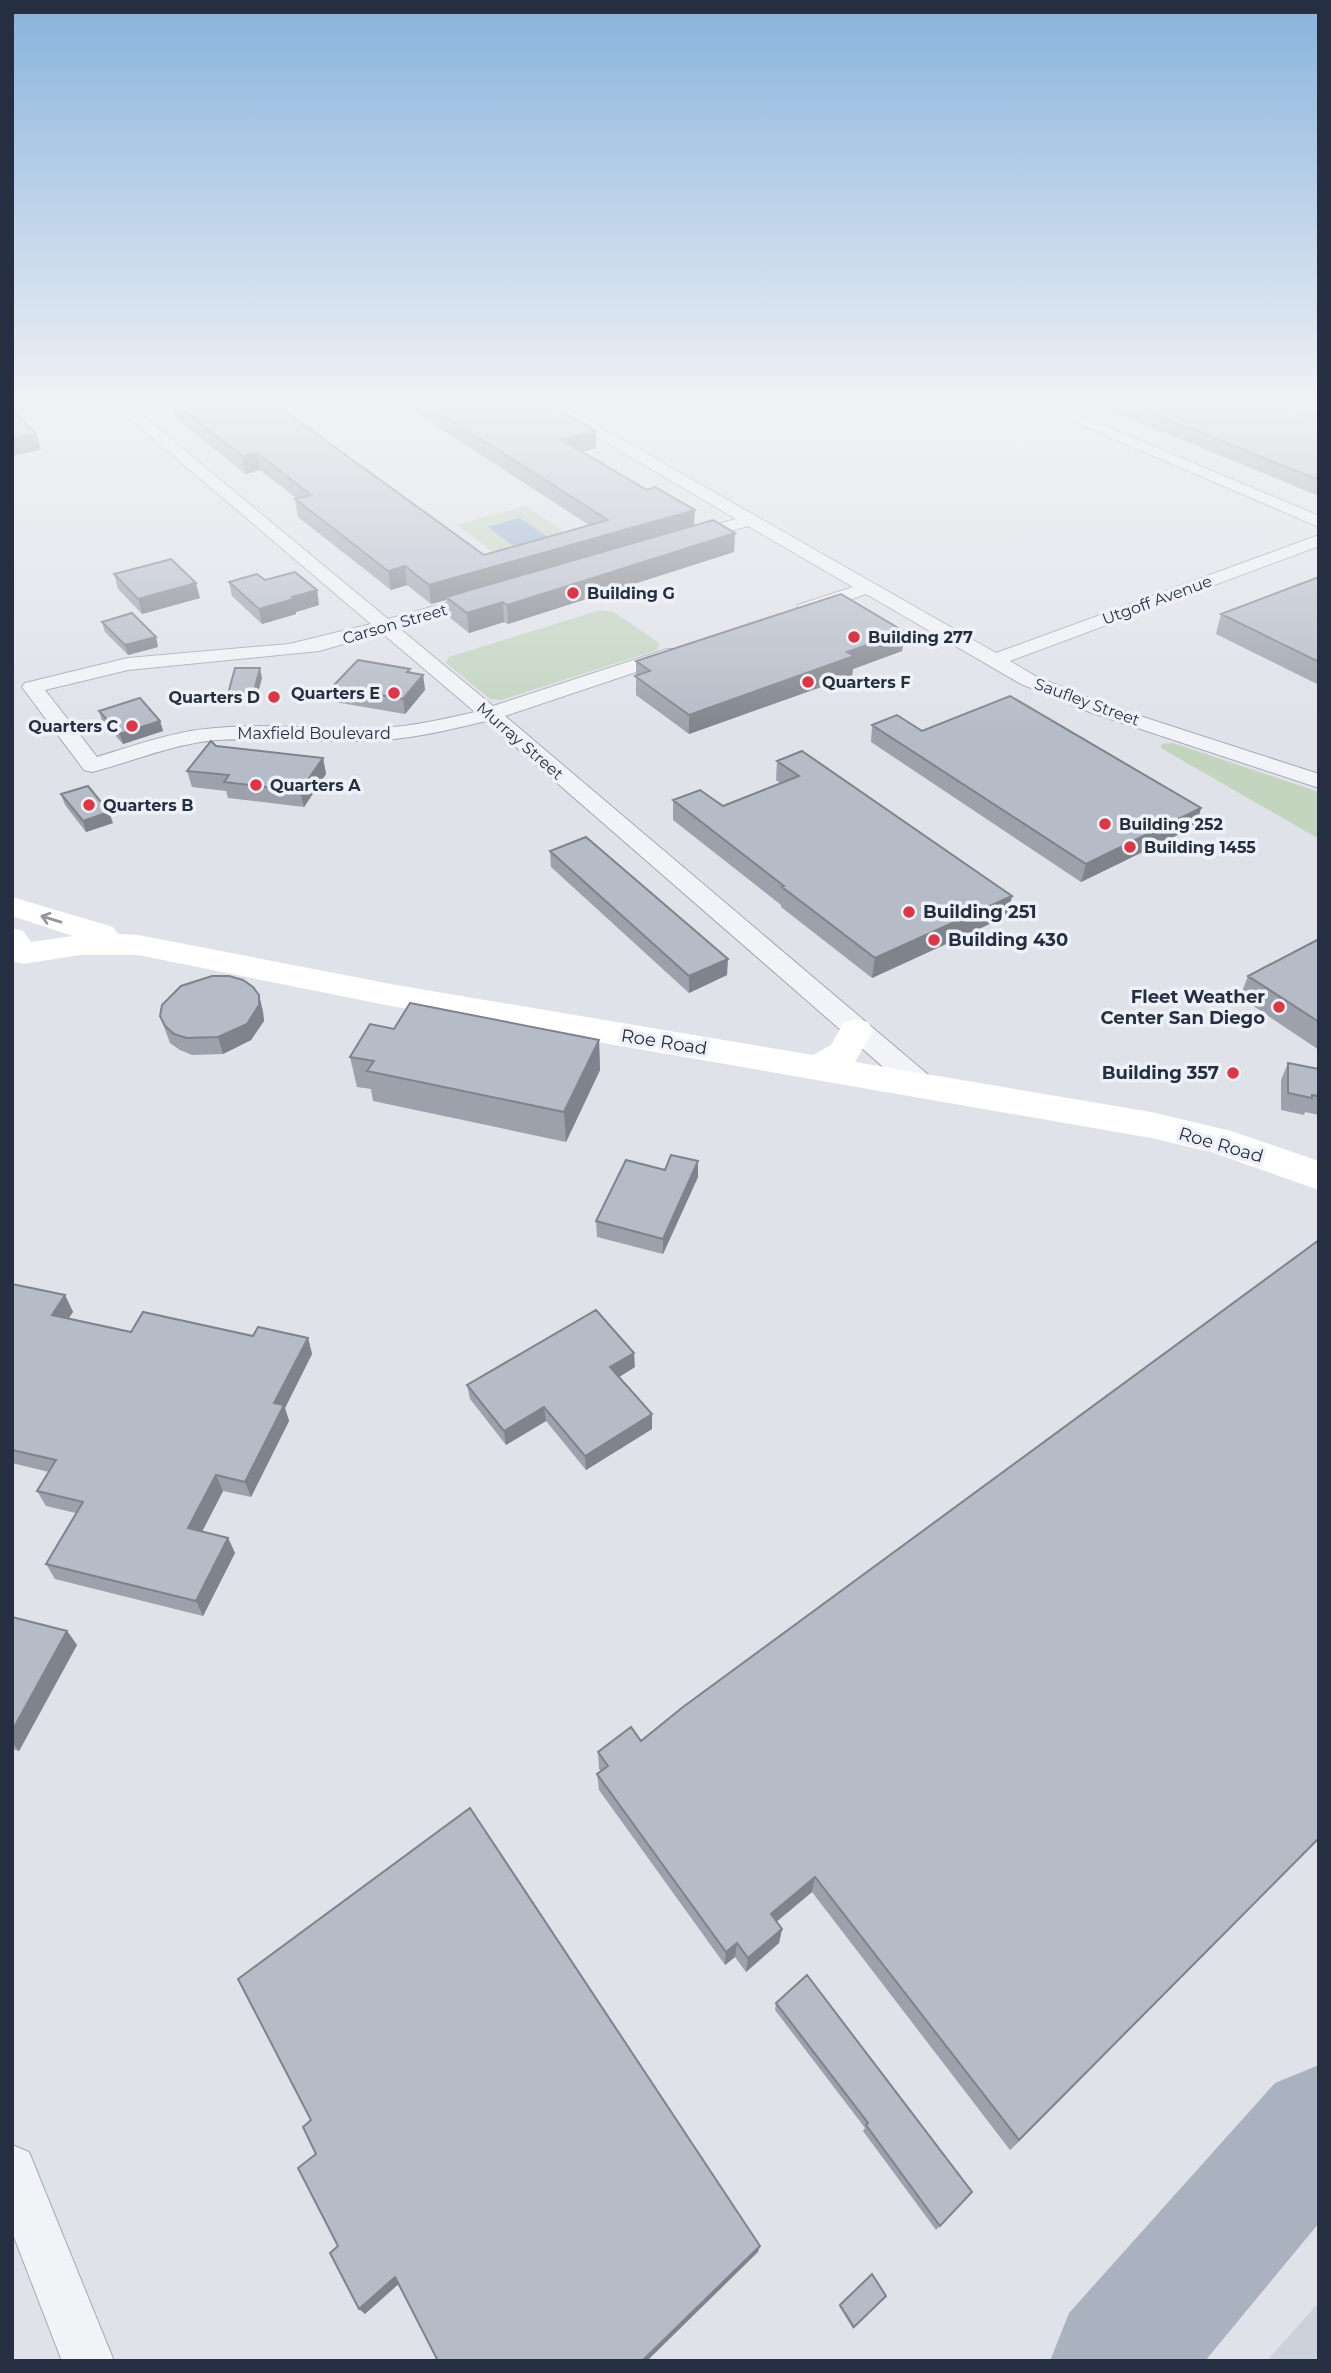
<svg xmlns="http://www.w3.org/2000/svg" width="1331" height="2373" font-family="Montserrat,sans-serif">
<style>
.built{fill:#ccd1dc}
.green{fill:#c3d4bf}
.water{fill:#96aecd}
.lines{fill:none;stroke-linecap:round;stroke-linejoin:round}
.taxiway{fill:#aab1bf;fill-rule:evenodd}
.street-casing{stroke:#a4a9b4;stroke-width:2}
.street{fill:#f2f3f7;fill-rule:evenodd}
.secondary{fill:#fff;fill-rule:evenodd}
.wall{fill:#9ca1ab}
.shaded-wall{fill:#7f838b}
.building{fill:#b5bbc7;stroke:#7f838b;stroke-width:2}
.oneway{stroke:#9297a0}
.poi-dot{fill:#db3747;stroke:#eef1f7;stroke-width:2.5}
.labels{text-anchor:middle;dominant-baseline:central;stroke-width:7;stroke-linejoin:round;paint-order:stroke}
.far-poi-label{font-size:16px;font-weight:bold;fill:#262f42;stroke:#eef1f7;text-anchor:start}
.far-street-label{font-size:16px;fill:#262f42;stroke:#eef1f7}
.poi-label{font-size:18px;font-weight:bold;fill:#262f42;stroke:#eef1f7;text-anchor:start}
.street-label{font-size:18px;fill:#262f42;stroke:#eef1f7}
</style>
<rect width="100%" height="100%" fill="#dfe2e9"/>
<path class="built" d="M1319,2302V2361H1267Z"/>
<path class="green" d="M526,506L585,545L513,566L456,525Z
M600,610L614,612L659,643L657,650L502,700L490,699L446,663L449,657Z
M1173,743L1319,792V839L1161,748L1162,744Z"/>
<path class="water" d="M520,518L552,540L518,549L487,527Z"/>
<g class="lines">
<path class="taxiway" d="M1319,2065V2223L1205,2361H1050L1069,2313L1275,2083Z"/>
<g class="street-casing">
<path id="street" d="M109,401H125L388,619L485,592L492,594L494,598L492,602L399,628L493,706L667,649H681L684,653L681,657L505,716L932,1078L936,1085L932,1092L922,1095L912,1092L486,721C445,731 403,741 360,741C312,742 264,737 216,740C173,744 134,761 92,772L84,770L22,687L25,683L128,658L289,644L371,624ZM382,633L475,712C437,721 398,729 359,729C311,728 263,724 215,728C174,731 136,745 97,757L45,690L128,670L319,651Z
M536,401H554L996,653L1319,535V546L1010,661L1035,676L1106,705L1319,774V788L1092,713L1021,684L866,594L812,613H798L796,609L798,605L853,587L748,526L687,543L681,542L678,538L681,534L736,519Z
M1026,401H1046L1319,516V527Z
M12,2145L29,2152L114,2361H62L12,2232Z"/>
</g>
<use href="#street" class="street"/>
<path class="secondary" d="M12,897L113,927L118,934L138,935L396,985L813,1055L831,1045L844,1022L856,1019L868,1022L873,1030L855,1062L1151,1112L1231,1131L1319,1161V1190L1211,1152L1151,1138L396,1007L138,955H80L23,964L12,961V928L23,931L31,942L73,936L12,916Z"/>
</g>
<path class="wall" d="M171,401H271L484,555L589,525L398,401H543L596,431V448L582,452L694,526L735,533L734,552L508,624L504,622L469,633L448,616L446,600L431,604L407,585L391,590L298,517L295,499L296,498L260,470L245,474L174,416Z
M1087,401H1274L1319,418V496Z
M114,574L200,598L142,614L118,589Z
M1319,577V685L1216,634L1221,614Z
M265,580L317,590L319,605L296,612V614L262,624L232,596L229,582Z
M102,622L156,637L158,647L128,655L105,632Z
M905,632L902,651L853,669L852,676L689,734L636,695V661Z
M410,669V673L423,675L425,690L405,714L335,702L332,687Z
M99,711L160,721L163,731L123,744L102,721Z
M872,725L922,731L1201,808L1196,826L1081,882L871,742Z
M216,746L323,758L326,774L304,807L228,798L226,791L192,787L187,771Z
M777,761L1012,896L1007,916L872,978L781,907V905L673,820V800L723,806L780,783L776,780Z
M61,794L113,823L86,832L65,805Z
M550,851L727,975L689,993L551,867Z
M1319,939V1050L1240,997L1248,976Z
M259,995L263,1012L264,1021L251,1040L223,1054L192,1055L180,1050L170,1043L160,1016Z
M394,1029L599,1040L600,1070L566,1142L373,1101L371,1089L357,1087L350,1057Z
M1288,1063L1319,1069V1115L1305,1112L1304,1115L1281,1110V1080Z
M665,1170L698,1177L663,1254L597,1237L596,1221Z
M1319,1240V1839L1010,2150L812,1892L777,1921L782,1929L779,1943L746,1972L735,1957L725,1965L599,1790L597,1774L601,1771L599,1769L598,1752L641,1741Z
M12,1284L65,1295L73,1312L68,1318L131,1332L308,1338L312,1354L285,1408L289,1421L251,1497L223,1491L202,1532L228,1538L235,1553L203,1616L55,1579L46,1564L76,1513L46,1506L37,1491L49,1472L12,1463Z
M635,1367L619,1377L652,1429L586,1470L546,1421L506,1445L470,1399L467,1385Z
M12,1617L67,1631L77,1645L19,1751L12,1749Z
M776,2003L972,2192L936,2230L863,2131L865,2128L775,2010Z
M872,2274L886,2296L853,2329L839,2306Z"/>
<path class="shaded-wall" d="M12,401H71L12,414Z
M596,431V448L563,457L562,440Z
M36,433L41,450L12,456V438Z
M257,453L260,470L245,474L242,456Z
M695,510L694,528L446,597V600L431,604L429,585Z
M735,533L734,552L508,624L507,605Z
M405,566L407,585L391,590L388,571Z
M196,583L200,598L142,614L138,599Z
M317,590L319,605L296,612V614L262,624L259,609L292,597Z
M503,602L504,622L469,633L467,613Z
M905,632L902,651L853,669L852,676L689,734V715L847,652Z
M156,637L158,647L128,655L125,645Z
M260,668L262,678L256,701L231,704L228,694Z
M423,675L425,690L405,714L403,699Z
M160,721L163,731L123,744L120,734Z
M323,758L326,774L304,807L300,791Z
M1201,808L1196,826L1081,882L1086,864Z
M109,812L113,823L86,832L83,821Z
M1012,896L1007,916L872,978L875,958Z
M728,959L727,975L689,993V976Z
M259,995L263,1012L264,1021L251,1040L223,1054L218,1037Z
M599,1040L600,1070L566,1142L564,1112Z
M698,1161V1177L663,1254V1239Z
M65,1295L73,1312L60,1331L52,1315Z
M308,1338L312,1354L285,1408L289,1421L251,1497L245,1482L274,1403Z
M634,1353L635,1367L611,1382L610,1367Z
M544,1407L546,1421L506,1445L504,1431Z
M652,1414V1429L586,1470L585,1456Z
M216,1475L223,1491L196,1543L188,1528Z
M228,1538L235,1553L203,1616L196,1601Z
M67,1631L77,1645L19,1751L12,1742V1731Z
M1319,1838V1839L1010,2150L1019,2140Z
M815,1877L812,1892L769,1928L771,1914Z
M782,1929L779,1943L746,1972L748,1958Z
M737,1943L735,1957L725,1965L726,1952Z
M760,2246L758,2252L647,2361H642Z
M395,2277L401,2282L365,2314L359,2309Z"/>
<path class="building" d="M172,401H271L484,555L608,520L421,401H543L596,431L562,440L647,490L655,487L695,510L429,585L405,566L388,571L295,499L311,495L257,453L242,456Z
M1122,401H1274L1319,418V480Z
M12,410L36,433L12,438Z
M713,520L735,533L507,605L503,602L467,613L446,597Z
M171,559L196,583L138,599L114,574Z
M295,572L317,590L292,597L294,599L259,609L229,582L257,574L265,580Z
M1319,577V662L1221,614Z
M841,594L905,632L847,652L854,656L689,715L635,676L650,671L636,661Z
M132,613L156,637L125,645L102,622Z
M358,660L410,669L407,672L423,675L403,699L332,687Z
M235,668H260L254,691L228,694Z
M1010,696L1201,808L1086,864L872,725L897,715L922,731Z
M140,698L160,721L120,734L99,711Z
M211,741L216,746L323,758L300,791L224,782L229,775L187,771Z
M802,751L1012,896L875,958L782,887L784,886L673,800L700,790L723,806L799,776L777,761Z
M88,786L109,812L83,821L61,794Z
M586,837L728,959L689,976L550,851Z
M1319,939V1022L1248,976Z
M212,976H229L243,980L253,987L259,995V1005L247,1024L218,1037L187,1038L174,1034L165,1026L160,1016L162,1005L181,986Z
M410,1003L599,1040L564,1112L367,1071L374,1061L350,1057L370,1024L394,1029Z
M1288,1063L1319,1069V1096L1312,1095V1098L1288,1093Z
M671,1155L698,1161L663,1239L596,1221L626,1160L665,1170Z
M1319,1240V1838L1019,2140L815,1877L771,1914L782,1929L748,1958L737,1943L726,1952L597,1774L608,1766L598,1752L631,1727L641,1741L683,1707Z
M12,1284L65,1295L52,1315L131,1332L143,1312L253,1336L258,1327L308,1338L274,1403L284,1405L245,1482L216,1475L188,1528L228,1538L196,1601L46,1564L83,1502L37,1491L56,1460L12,1450Z
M596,1310L634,1353L610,1367L652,1414L585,1456L544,1407L504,1431L467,1385Z
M12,1617L67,1631L12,1731Z
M470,1808L760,2246L642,2361H438L395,2277L359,2309L330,2253L338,2246L298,2168L316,2154L303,2127L311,2120L238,1979Z
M807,1975L972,2192L940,2226L866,2125L868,2123L776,2003Z
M872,2274L886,2296L854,2327L840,2305Z"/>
<defs><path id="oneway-shaft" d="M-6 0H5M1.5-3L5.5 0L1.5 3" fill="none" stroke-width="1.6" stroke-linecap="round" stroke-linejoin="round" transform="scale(1.75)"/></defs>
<use class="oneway" href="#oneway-shaft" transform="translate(51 919) rotate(-163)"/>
<linearGradient id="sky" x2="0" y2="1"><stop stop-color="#87b2dd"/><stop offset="0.55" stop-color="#f1f2f5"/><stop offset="1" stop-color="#f1f2f5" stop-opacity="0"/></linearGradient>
<rect width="1331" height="733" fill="url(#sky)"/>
<g class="poi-dot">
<circle cx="573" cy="593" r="7"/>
<circle cx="854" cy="637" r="7"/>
<circle cx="808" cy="682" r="7"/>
<circle cx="394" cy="693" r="7"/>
<circle cx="274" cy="697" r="7"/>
<circle cx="132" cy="726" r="7"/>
<circle cx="256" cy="785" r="7"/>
<circle cx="89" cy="805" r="7"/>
<circle cx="1105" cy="824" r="7"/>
<circle cx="1130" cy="847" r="7"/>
<circle cx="909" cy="912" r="7"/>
<circle cx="934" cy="940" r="7"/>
<circle cx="1279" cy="1007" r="7"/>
<circle cx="1233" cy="1073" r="7"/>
</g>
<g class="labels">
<g class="far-poi-label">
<text x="587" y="593">Building G</text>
<text x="868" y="637">Building 277</text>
<text x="822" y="682">Quarters F</text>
<text x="380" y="693" text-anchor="end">Quarters E</text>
<text x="260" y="697" text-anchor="end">Quarters D</text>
<text x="118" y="726" text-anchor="end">Quarters C</text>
<text x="270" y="785">Quarters A</text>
<text x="103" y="805">Quarters B</text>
<text x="1119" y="824">Building 252</text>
<text x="1144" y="847">Building 1455</text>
</g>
<g class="far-street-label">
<text transform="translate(1157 600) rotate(-20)">Utgoff Avenue</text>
<text transform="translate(395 624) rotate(-16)">Carson Street</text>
<text transform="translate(1087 702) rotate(20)">Saufley Street</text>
<text x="314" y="733">Maxfield Boulevard</text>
<text transform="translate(520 741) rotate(41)">Murray Street</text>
</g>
<g class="poi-label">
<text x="923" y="912">Building 251</text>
<text x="948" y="940">Building 430</text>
<text x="1265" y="997" text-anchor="end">Fleet Weather<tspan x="1265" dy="21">Center San Diego</tspan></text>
<text x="1219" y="1073" text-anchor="end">Building 357</text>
</g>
<g class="street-label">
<text transform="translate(664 1042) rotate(9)">Roe Road</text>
<text transform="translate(1221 1145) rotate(16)">Roe Road</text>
</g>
</g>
<rect width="1331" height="2373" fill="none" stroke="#262f42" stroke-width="28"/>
</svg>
